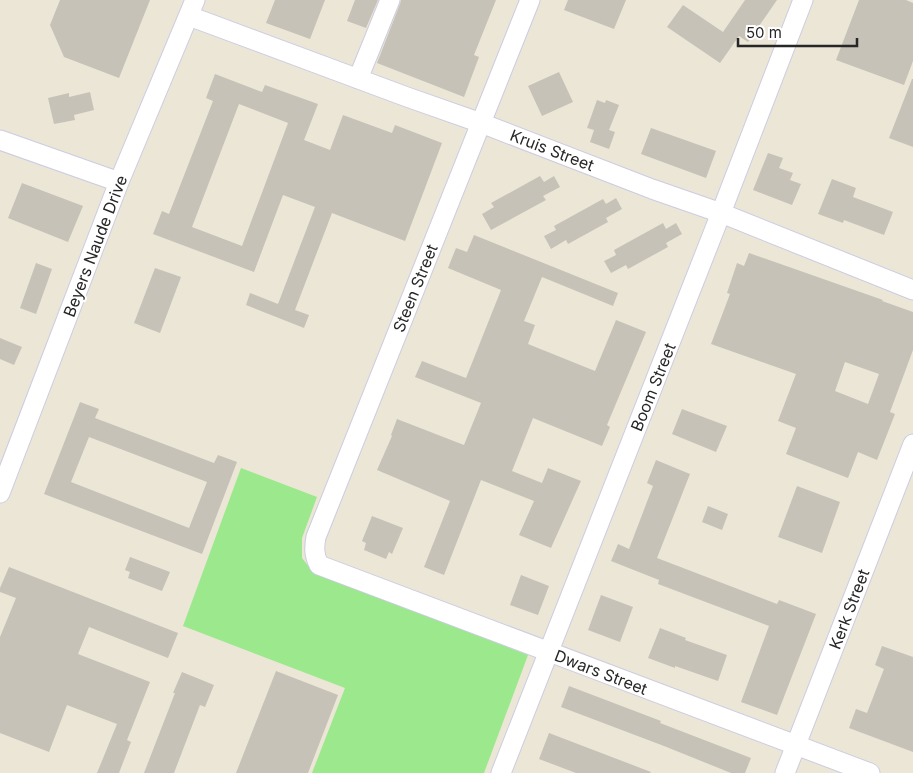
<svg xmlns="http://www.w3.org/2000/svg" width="913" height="773" font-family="Inter,sans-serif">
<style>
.green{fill:#9be88d}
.building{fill:#c6c2b7;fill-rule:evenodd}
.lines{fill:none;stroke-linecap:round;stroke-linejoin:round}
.minor-casing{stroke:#cccce2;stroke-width:21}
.minor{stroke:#fff;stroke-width:19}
.labels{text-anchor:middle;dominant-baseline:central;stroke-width:4;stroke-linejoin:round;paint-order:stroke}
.street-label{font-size:16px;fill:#272727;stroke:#fff}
</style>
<rect width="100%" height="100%" fill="#ebe6d6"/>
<path class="green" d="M241,468L317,497L302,538V558L313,572L528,655L484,773H312L345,688L183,626Z"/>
<path class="building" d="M60,0H150L119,78L64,57L50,25Z
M275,0H325L310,39L266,23Z
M355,0H378L366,28L347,21Z
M401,0H496L474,55L479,57L464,97L377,63L400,4Z
M568,0H626L614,29L564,10Z
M745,0H777L748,42L739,36L720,63L667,27L683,5L723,32Z
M859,0H906L913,3V61L904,85L836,60Z
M559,72L573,102L542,116L528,86Z
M215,74L262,92L265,85L318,104L304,140L330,150L343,115L392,133L395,125L442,143L405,241L332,213L295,310L309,315L304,328L246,305L250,293L278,304L315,207L283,195L254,272L153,234L162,211L169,214L213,101L206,98ZM239,104L288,123L242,246L192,227Z
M912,79H913V147L889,138Z
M90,92L94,110L74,115L75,120L54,124L48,98L69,93V97Z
M597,100L605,103L606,100L619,105L609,130L615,132L609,149L590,142L594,130L587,128Z
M651,128L716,151L706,178L641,154Z
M768,153L783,158L779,168L793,173L790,180L801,184L792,205L753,190Z
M540,176L544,182L554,176L560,187L543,196L546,200L491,230L482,214L494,207L491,203Z
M832,179L856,188L853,197L893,212L884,235L844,220L843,223L818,214Z
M22,183L83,206L68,242L8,218Z
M616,198L622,209L606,218L608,222L568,244L566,240L551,249L544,236L556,230L554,226L603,199L606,204Z
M663,223L666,229L676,223L682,234L666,243L668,247L628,269L626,265L611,273L604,261L616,255L614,250Z
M474,235L618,293L613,306L542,277L524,321L535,325L528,344L595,371L616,320L646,332L607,425L610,427L602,446L533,418L512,471L542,483L548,468L581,481L551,548L519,535L534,501L481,480L444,575L424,567L450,501L377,470L392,436L391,435L397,419L464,445L481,403L415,377L422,361L466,378L501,290L448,268L456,248L467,252Z
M749,253L883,300L882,301L913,312V350L890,412L895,414L877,460L858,452L848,478L786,454L796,428L778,421L796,374L711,344L730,294L727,293L737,263L744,266ZM845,362L879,374L868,404L835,391Z
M36,263L52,269L36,314L20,308Z
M155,268L181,277L160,333L134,323Z
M0,338L22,347L14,365L0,359Z
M80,402L99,409L95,418L214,463L218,455L237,462L202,554L44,494ZM89,437L207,482L189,528L71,482Z
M682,409L727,426L716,452L672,434Z
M656,460L690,474L657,558L777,604L779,600L816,614L777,715L741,702L769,626L658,584L659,580L611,561L618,544L629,549L653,486L647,483Z
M797,486L840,502L822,553L778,537Z
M708,506L728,514L722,530L702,522Z
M372,516L403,528L392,554L389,552L386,559L364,550L366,543L362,541Z
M130,557L170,572L162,591L128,578L130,572L125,570Z
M9,567L178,633L168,658L89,627L78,654L150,682L127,740L131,742L119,773H97L117,724L67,705L49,752L0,733V637L16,598L0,592V588Z
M521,575L549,586L538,615L510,605Z
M601,595L633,607L620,642L588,630Z
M660,628L686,638L685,640L727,655L718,681L675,666V668L648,658Z
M882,646L913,657V752L849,728L856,709L867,713L884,669L875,665Z
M276,671L338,695L308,773H236Z
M182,672L214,685L205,707L200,705L174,773H144L175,693H173Z
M569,686L661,721L660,723L751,758L745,773H731L664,746L561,707Z
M549,733L651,772L650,773H576L539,759Z"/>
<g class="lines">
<g class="minor-casing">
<path id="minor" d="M530,0L316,537C314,548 314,555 319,565L870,773
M189,16L407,97L481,123L652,189L721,213L913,290
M358,79L390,0
M0,140L119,182
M0,493L119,182L195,0
M501,773L721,213L803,0
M785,773L913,444"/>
</g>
<use href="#minor" class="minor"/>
</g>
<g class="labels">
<g class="street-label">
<text transform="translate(552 150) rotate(21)">Kruis Street</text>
<text transform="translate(95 246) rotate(-69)">Beyers Naude Drive</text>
<text transform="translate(415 288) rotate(-68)">Steen Street</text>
<text transform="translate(653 387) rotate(-68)">Boom Street</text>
<text transform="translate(849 609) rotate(-69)">Kerk Street</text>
<text transform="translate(601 672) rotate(21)">Dwars Street</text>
</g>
</g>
<path d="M738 38v8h119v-8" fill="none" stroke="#272727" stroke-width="2.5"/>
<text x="746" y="38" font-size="15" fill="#272727" stroke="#ffffff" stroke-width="4" paint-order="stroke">50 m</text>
</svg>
